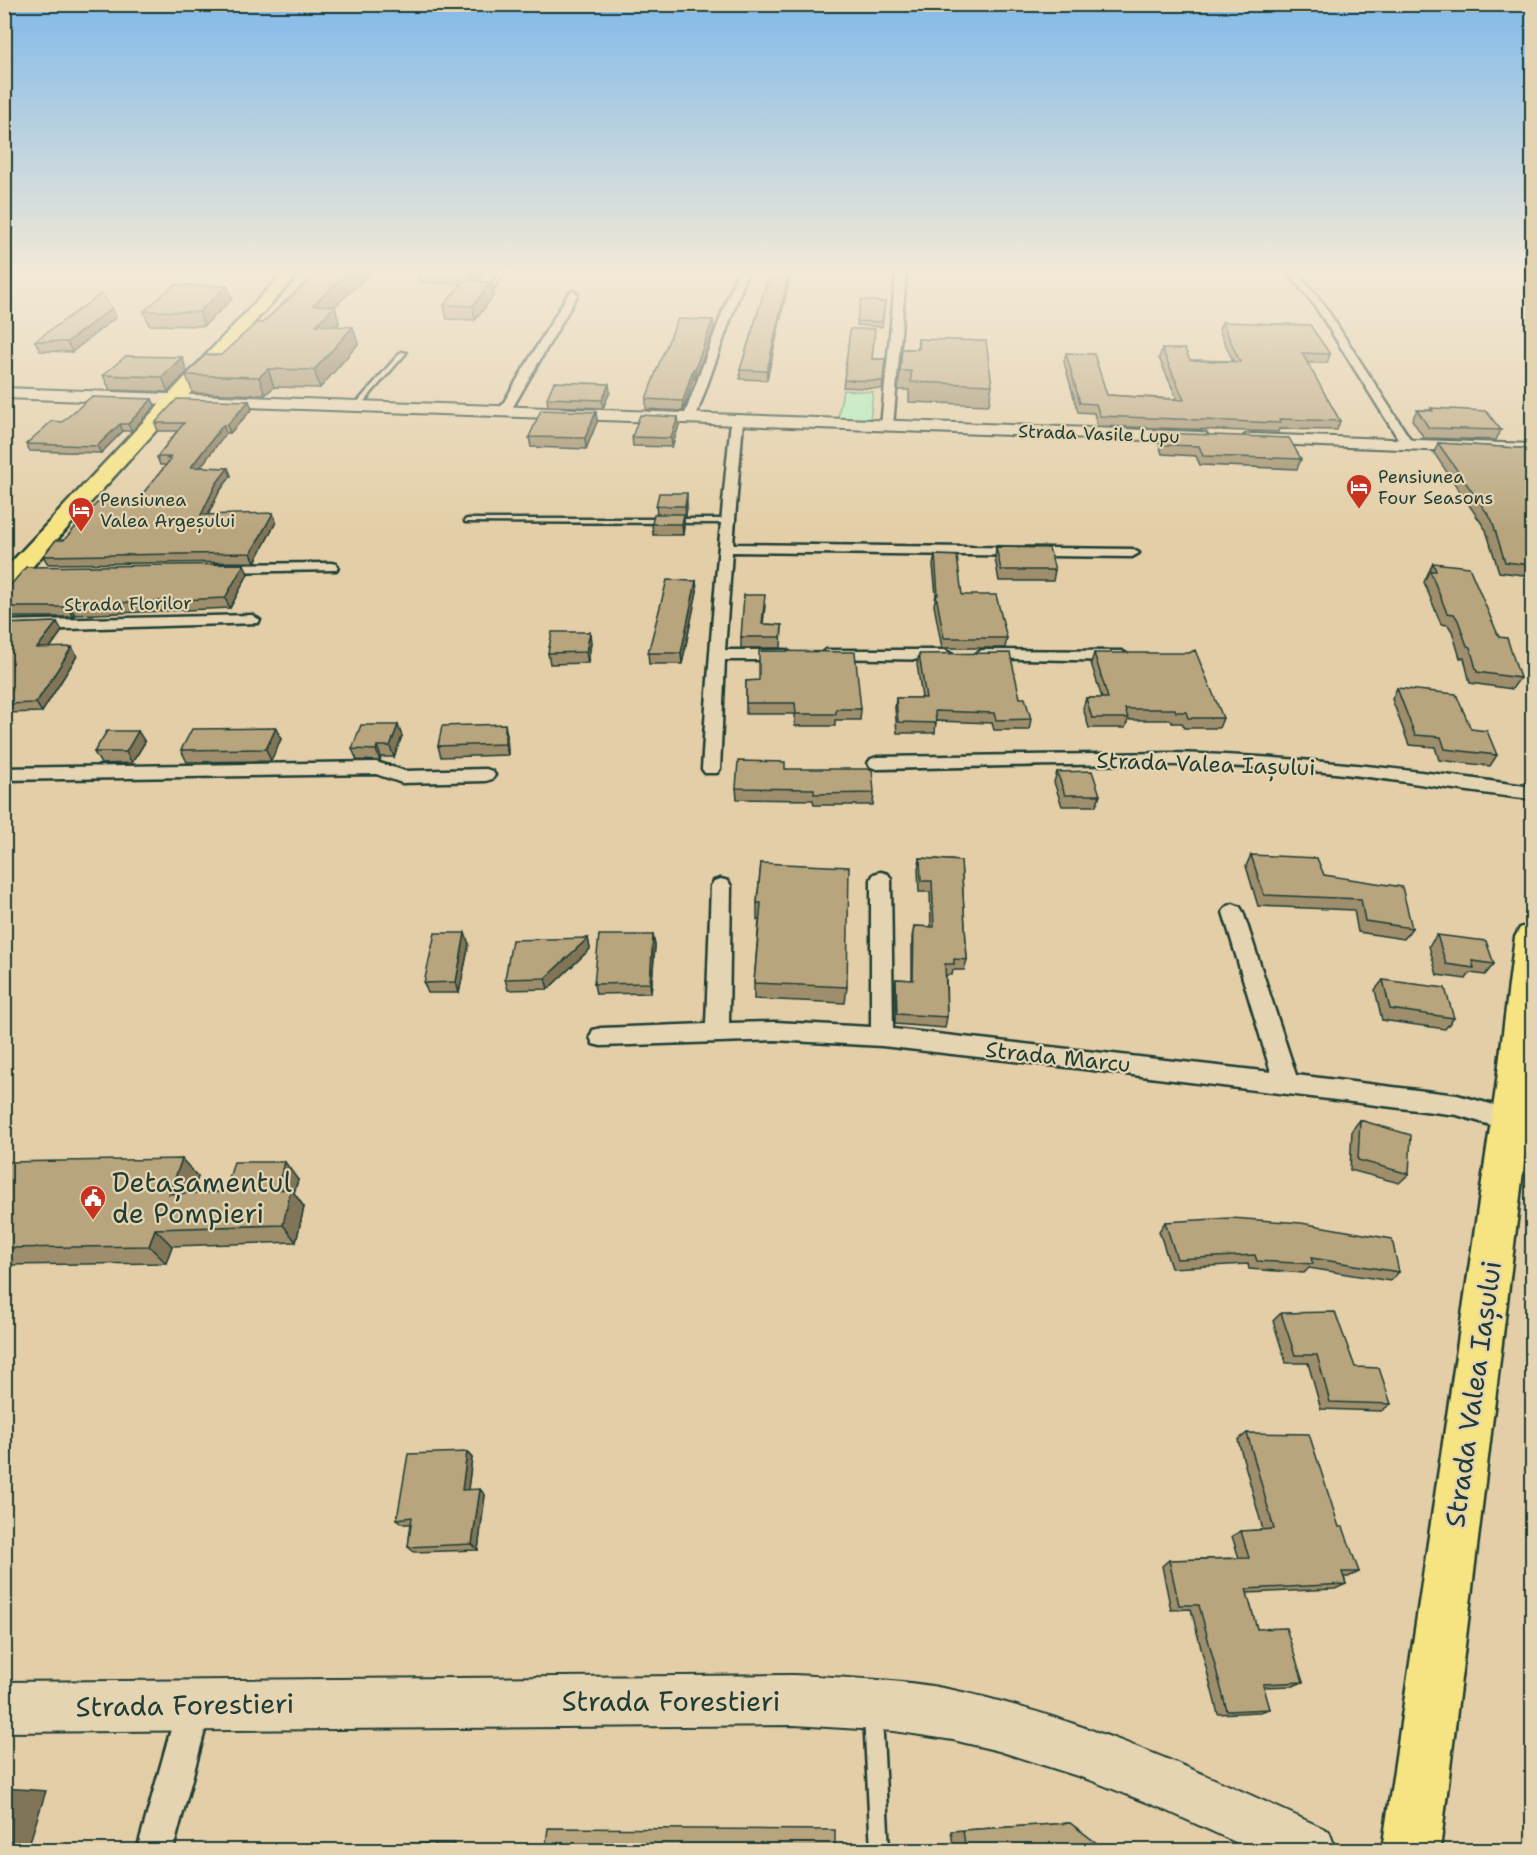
<svg xmlns="http://www.w3.org/2000/svg" width="1537" height="1855" font-family="'Shantell Sans',sans-serif">
<style>
.green{fill:#a8edb8;stroke:#649576;stroke-width:1.5}
.lines{fill:none;stroke-linecap:round;stroke-linejoin:round}
.lane-casing{stroke:#1f3d34;stroke-width:5}
.street-casing{stroke:#1f3d34;stroke-width:5}
.secondary-casing{stroke:#1f3d34;stroke-width:4}
.primary-casing{stroke:#1f3d34;stroke-width:5}
.lane{fill:#e5d4b1;fill-rule:evenodd}
.street{fill:#e5d4b1;fill-rule:evenodd}
.secondary{fill:#e5d4b1;fill-rule:evenodd}
.primary{fill:#f6e381;fill-rule:evenodd}
.wall{fill:#9e8e6c;stroke:#1f3d34;stroke-width:1.5}
.shaded-wall{fill:#817458;stroke:#1f3d34;stroke-width:1.5}
.building{fill:#b8a57e;stroke:#1f3d34;stroke-width:1.5}
.labels{text-anchor:middle;dominant-baseline:central;stroke-width:4.5;stroke-linejoin:round;paint-order:stroke}
.far-street-label{font-size:18px;fill:#1f3d34;stroke:#e5d4b1}
.far-poi-label{font-size:18px;fill:#1f3d34;stroke:#e5d4b1;text-anchor:start}
.street-label{font-size:22px;fill:#1f3d34;stroke:#e5d4b1}
.near-poi-label{font-size:27px;fill:#1f3d34;stroke:#e5d4b1;text-anchor:start}
.near-street-label{font-size:27px;fill:#1f3d34;stroke:#e5d4b1}
</style>
<rect width="100%" height="100%" fill="#e3cea7"/>
<filter id="ink" filterUnits="userSpaceOnUse"><feTurbulence type="fractalNoise" baseFrequency=".0167" numOctaves="2"/><feDisplacementMap in="SourceGraphic" scale="12" xChannelSelector="R" yChannelSelector="G"/><feConvolveMatrix kernelMatrix="1 2 1 2 8 2 1 2 1" color-interpolation-filters="sRGB"/></filter>
<g filter="url(#ink)">
<path class="green" d="M843,390L873,392L870,420L838,418Z"/>
<g class="lines">
<g class="lane-casing">
<path id="lane" d="M499,273H503L493,289H489Z
M401,352L406,353L359,407H355V405Z
M467,519H727L730,521L727,523L465,522V520Z
M873,1707L879,1710L882,1716L889,1850H871L864,1716L867,1710Z"/>
</g>
<g class="street-casing">
<path id="street" d="M737,273H747L695,419L693,422H685L683,419Z
M896,273H906L893,426L887,430L881,426Z
M1288,273H1298L1324,305L1414,445L1412,448H1404L1315,306Z
M573,291L578,294L510,412L508,415H500L498,412L568,294Z
M737,417L743,421L733,544L1132,549L1139,553L1132,557L732,552L725,650H786L794,655L786,660H725L720,769L717,773H705L702,769C709,652 719,538 731,421Z
M331,563L336,564L338,567L336,570L217,572L210,568L217,564Z
M252,615L260,620L258,623L4,631V621Z
M826,650H945L953,655L945,660L820,658L818,655Z
M982,650L1122,651L1130,656L1122,661L976,658L974,655Z
M1170,753C1292,756 1411,769 1532,787V799C1454,791 1377,775 1299,770C1158,760 1018,766 877,769L871,767L868,763L871,759L877,757Z
M376,762L405,771L486,769L492,771L495,775L492,779L486,781L402,783L376,774L4,780V768Z
M881,872L888,874L891,879L893,1029L1271,1072L1223,912L1226,907L1233,904L1240,907L1243,912L1296,1075L1457,1095L1520,1112L1523,1120L1520,1128L1511,1131L1457,1115L1076,1068L882,1046L775,1040L601,1046L593,1044L590,1037L593,1030L601,1028L706,1024L711,886L714,881L721,879L728,881L731,886L729,1023L775,1022L871,1027V879L874,874Z
M195,1687L207,1692L212,1704L173,1850H137L178,1704L183,1692Z"/>
</g>
<g class="secondary-casing">
<path id="secondary" d="M4,388L1200,432L1206,433L1209,437L1206,441L1200,442L4,398Z
M1251,434L1532,444V454L1245,443L1242,439L1245,435Z
M794,1675C847,1678 901,1679 953,1690C1084,1718 1208,1775 1329,1831L1336,1850H1253L1161,1808L1090,1780L999,1751L953,1740L894,1731L794,1725L4,1732V1682Z"/>
</g>
<g class="primary-casing">
<path id="primary" d="M283,273H299L12,589L4,591V570Z
M1532,924V1098L1440,1850H1382L1496,1088L1515,937L1520,928Z"/>
</g>
<use href="#lane" class="lane"/>
<use href="#street" class="street"/>
<use href="#secondary" class="secondary"/>
<use href="#primary" class="primary"/>
</g>
<path class="wall" d="M315,273H370L335,306L339,323L337,326L358,344L320,388L274,387L265,395L193,393L186,375L221,355L262,323L315,274Z
M417,273H484L477,282H491L494,295L475,320L447,319L444,305L462,284L419,282Z
M770,273L767,380L740,379V370Z
M227,286L232,299L204,326L149,325L144,311Z
M885,302L882,327L857,325V321Z
M116,317L72,352L40,351L35,341Z
M713,320L714,329L695,379H693L683,411L646,409V399Z
M1222,322L1330,354L1327,363H1307L1340,421L1337,430L1279,429L1278,432L1097,426L1094,413L1078,412L1064,362L1066,353L1107,395L1177,399L1159,358L1162,349L1190,360L1233,361L1219,330Z
M918,339L992,385L989,405L909,402V390H898L902,349H917Z
M182,357L187,372L168,392L110,390L103,375Z
M872,359H885L882,389L843,387L844,380Z
M610,392L603,408L548,406L547,398Z
M152,399L155,406L132,431H123L101,453L30,451L26,444L62,422Z
M249,401L252,409L230,433H226L200,467L228,468L231,476L219,492L208,515L276,522L255,562L48,564L43,556L64,540L136,502L166,465H160L157,457L177,431H158L155,423Z
M1431,408L1501,430L1496,440L1424,438L1412,420L1417,410H1430Z
M596,412L597,422L586,449L531,447L529,437Z
M678,417L679,425L672,447L633,446L632,437Z
M1161,433L1301,459L1297,469L1200,465L1196,456L1162,454L1159,443Z
M1438,443L1533,449V573L1531,576L1499,572L1486,530L1434,453Z
M687,504L686,517H684V525L683,535H653L652,524L657,514L656,506Z
M996,547L1055,570L1053,581H999L995,558Z
M935,555L962,595L1007,638L1005,648H942L934,605L936,595L933,565Z
M1433,563L1499,637L1520,678L1512,689L1470,683L1464,658H1460L1452,631L1448,625L1441,624L1424,582Z
M248,574L230,608L75,615L73,617H4V593Z
M696,581L697,591L682,664H649L648,653Z
M765,606L763,624L782,625L781,648H741V637Z
M57,622L62,631L50,648L77,656L42,712L4,713V624Z
M591,643L588,663L550,664L548,653Z
M1094,653L1223,718L1219,728H1184L1182,723H1172L1171,720H1128L1125,728H1089L1083,708L1086,698H1102L1091,663Z
M919,654L1020,698L1031,719L1029,730H994L992,723L936,721L935,733H897L895,708L896,698H922L917,664Z
M746,681L861,709L860,720H835V726H795V714H746Z
M1397,688L1471,729L1497,755L1490,766L1439,760L1435,747L1409,745L1392,699Z
M276,728L281,739L271,761L187,762L181,750Z
M507,735L508,755L441,757L438,746Z
M402,736L394,757H381L380,761L357,760L352,749Z
M145,742L132,763L101,764L94,752Z
M785,769L874,793L873,805H814L813,800L737,799L736,788Z
M1057,772L1100,795L1096,806H1062L1054,782Z
M1251,855L1324,875L1412,928L1404,939L1358,932L1354,910L1258,906L1246,866Z
M920,858L961,861L967,960L964,970H953L952,975H946L947,1017L945,1028L895,1024V990L896,979L912,980V937L914,926L931,927L930,892H919L918,869Z
M761,863L847,987L845,1003L754,999V983L759,920H757V903Z
M653,935L655,946L651,993L596,994L594,984Z
M1437,935L1494,964L1485,975L1470,973L1466,979L1437,975L1429,946Z
M588,938L590,949L548,989L508,990L505,979Z
M469,944L459,993H428L424,983Z
M1383,980L1454,1018L1445,1029L1382,1020L1375,990Z
M1360,1120L1409,1174L1399,1183L1350,1170L1352,1130Z
M4,1162L198,1177L192,1193L225,1192L298,1180L294,1193L304,1207L296,1242L172,1246L166,1263L4,1265Z
M1165,1222L1399,1272L1390,1281L1309,1268L1304,1273L1249,1269L1248,1264L1171,1268L1159,1231Z
M1281,1313L1355,1367L1391,1404L1381,1411L1321,1409L1308,1363H1286L1273,1321Z
M1247,1433L1339,1527L1359,1572L1348,1577H1344L1346,1584L1335,1589L1247,1593L1257,1629L1303,1682L1293,1686L1263,1687L1270,1709L1260,1712L1218,1714L1191,1609L1171,1610L1162,1566L1169,1560L1239,1558L1232,1536L1241,1531L1263,1530L1238,1440Z
M467,1452L472,1458L468,1489L485,1495L478,1550L414,1552L408,1547L411,1524H404L397,1519Z
M1070,1823L1107,1851H954L951,1831Z"/>
<path class="shaded-wall" d="M348,273H370L318,322L313,305Z
M472,273H484L474,285Z
M789,273H791L767,380V371Z
M491,282L494,295L475,320L473,306Z
M227,286L232,299L204,326L199,312Z
M335,306L339,323L321,342L316,325Z
M112,308L116,317L72,352L67,342Z
M713,320L714,329L695,379V369Z
M353,327L358,344L320,388L314,370Z
M182,357L187,372L168,392L162,377Z
M268,369L274,387L265,395L259,377Z
M693,369V379L683,411V401Z
M609,384L610,392L603,408L602,400Z
M152,399L155,406L132,431L128,424Z
M249,401L252,409L230,433L227,425Z
M596,412L597,422L586,449L585,438Z
M678,417L679,425L672,447L671,438Z
M120,424L123,431L101,453L97,446Z
M223,425L226,433L194,476L191,467Z
M228,468L231,476L219,492L204,523L201,515L216,484Z
M687,493V504L686,517L685,506Z
M273,513L276,522L255,562L251,553Z
M684,514V525L683,535L682,524Z
M244,564L248,574L230,608L225,598Z
M696,581L697,591L682,664L681,653Z
M69,605L75,615L73,617L67,607Z
M57,622L62,631L43,657L37,648Z
M590,632L591,643L588,663L586,652Z
M72,647L77,656L42,712L36,703Z
M505,724L507,735L508,755L505,744Z
M398,725L402,736L394,757L390,746Z
M276,728L281,739L271,761L266,749Z
M138,731L145,742L132,763L126,752Z
M377,746L381,757L380,761L376,750Z
M465,933L469,944L459,993L456,982Z
M653,935L655,946L651,993L650,983Z
M588,938L590,949L548,989L545,978Z
M182,1159L198,1177L185,1211L169,1194Z
M285,1162L298,1180L294,1193L304,1207L296,1242L283,1225L276,1190Z
M155,1229L172,1246L166,1263L149,1246Z
M467,1452L472,1458L467,1496L462,1490Z
M480,1489L485,1495L478,1550L472,1544Z
M4,1788L46,1791L27,1851H4Z
M435,1843H455L453,1851H434Z"/>
<path class="building" d="M317,273H348L313,305L335,306L316,325L353,327L314,370L268,369L259,377L186,375L205,355H221L256,323H262Z
M770,273H789L767,371L740,370Z
M464,281L491,282L473,306L444,305Z
M174,285L227,286L199,312L144,311Z
M101,294L112,308L67,342L35,341Z
M861,300L885,302L882,322L857,321Z
M678,319L713,320L695,369H693L683,401L646,399L660,361Z
M1222,322L1310,325L1330,354L1302,353L1340,421L1279,419L1281,423L1100,416L1096,404L1080,403L1066,353L1094,354L1107,395L1184,400L1162,349H1185L1190,360L1240,362Z
M850,329H875L872,359H885L883,381L844,380Z
M918,339L986,341L992,385L911,382V371H900L902,349H919Z
M126,356L182,357L162,377L103,375Z
M554,382L609,384L602,400L547,398Z
M91,397L152,399L128,424H120L97,446L26,444L52,421L62,422Z
M177,399L249,401L227,425H223L191,467L228,468L216,484L201,515L273,513L251,553L43,556L56,540H64L97,503L136,502L171,459H167L170,457H157L184,423H155Z
M1431,408L1486,411L1501,430L1429,428L1417,410L1433,411Z
M541,410L596,412L585,438L529,437Z
M640,415L678,417L671,438L632,437Z
M1161,433L1289,438L1301,459L1203,456L1199,446L1165,445Z
M1438,443L1533,449V544H1528L1533,554V565L1505,562L1492,520Z
M659,493H687L685,506H656Z
M654,514H684L682,524H652Z
M996,547L1049,548L1055,570H1001Z
M935,555L957,556L962,595H996L1007,638H944L936,595H938Z
M1433,563L1469,567L1499,637L1507,638L1520,678L1477,672L1470,647L1467,646L1458,620L1454,614L1447,613L1430,571H1436Z
M244,564L225,598L69,605L67,607H4V593L26,567Z
M667,580L696,581L681,653H648Z
M744,595H765L762,624L782,625L781,637H741Z
M57,622L37,648L72,647L36,703L4,704V624Z
M552,632H590L586,652L548,653Z
M1195,650L1223,718H1188L1186,712H1176L1175,709H1125L1128,718H1092L1086,698H1108L1094,653H1189Z
M759,651L855,652L861,709H836V714H796L795,703H746V681L759,680Z
M1010,653L1020,698H1025L1031,719L996,720L994,713L935,711L936,723L898,722L896,698H926L919,654Z
M1397,688L1456,694L1471,729L1487,731L1497,755L1445,749L1441,737L1415,735Z
M505,724V744L438,746L442,726Z
M361,725H398L390,746H377L376,750L352,749Z
M276,728L266,749L181,750L192,729Z
M107,731H138L126,752H94Z
M738,761L785,762V769H872L874,793L814,794V789L736,788Z
M1092,771L1100,795H1065L1057,772Z
M1251,855L1317,858L1324,875L1402,887L1412,928L1365,921L1361,899L1264,895Z
M920,858L961,861L967,960L954,959V964H945L947,1017L897,1014L896,979L913,980L914,926L934,927L932,881H921Z
M761,863L849,867L847,987L754,983L761,903H757Z
M435,933H465L456,982L424,983Z
M599,935H653L650,983L594,984Z
M1437,935L1486,941L1494,964L1472,961L1474,968L1446,964Z
M588,938L545,978L505,979L512,940Z
M1383,980L1445,988L1454,1018L1390,1009Z
M1360,1120L1411,1135L1409,1174L1358,1160Z
M182,1159L169,1194L225,1192L234,1162H285L276,1190L291,1189L283,1225L155,1229L149,1246L4,1248V1162Z
M1231,1218L1301,1223L1392,1239L1399,1272L1311,1258L1313,1264L1257,1261L1255,1255L1177,1259L1165,1222Z
M1335,1312L1355,1367L1379,1368L1391,1404L1330,1402L1317,1355H1295L1281,1313Z
M1247,1433L1309,1434L1339,1527H1343L1359,1572H1342L1346,1584L1246,1589L1257,1629L1286,1628L1303,1682L1263,1684L1270,1709L1227,1711L1199,1605H1179L1169,1560L1249,1558L1241,1531L1274,1529Z
M467,1452L462,1490L480,1489L472,1544L408,1547L412,1517L397,1519L408,1454Z
M1070,1823L1107,1851H966L963,1830Z
M548,1828L835,1830V1851H545Z
M435,1843L434,1851H164V1848Z"/>
</g>
<linearGradient id="sky" x2="0" y2="1"><stop stop-color="#83bae9"/><stop offset="0.51" stop-color="#f2e9d7"/><stop offset="1" stop-color="#f2e9d7" stop-opacity="0"/></linearGradient>
<rect width="1537" height="532" fill="url(#sky)"/>
<defs>
<g id="hotel-pin" transform="scale(1.35)"><path d="M0 17L-7.5 6A9.5 9.5 0 1 1 7.5 6Z" fill="#c8321e" stroke="#e5d4b1"/><path d="M-6-4.5h1.5V1H6V5H4.5V3h-9V5H-6ZM-4 0a1.8 1.8 0 1 1 3.6 0ZM.5 0V-2.5h3Q6-2.5 6 0Z" fill="#fff"/></g>
<g id="civic-pin" transform="scale(1.35)"><path d="M0 17L-7.5 6A9.5 9.5 0 1 1 7.5 6Z" fill="#c8321e" stroke="#e5d4b1"/><path d="M-.6-6.5H3V-4.5H.6V-3L4-1V1h2V6H-6V1h2V-1L-.6-3ZM-1.2 2.5V6h2.4V2.5Z" fill="#fff"/></g>
</defs>
<g fill-rule="evenodd">
<use href="#hotel-pin" x="1359" y="487"/>
<use href="#hotel-pin" x="81" y="510"/>
<use href="#civic-pin" x="93" y="1198"/>
</g>
<g class="labels">
<g class="far-street-label">
<text transform="translate(1099 434) rotate(2)">Strada Vasile Lupu</text>
<text transform="translate(128 604) rotate(-1)">Strada Florilor</text>
</g>
<g class="far-poi-label">
<text x="1378" y="477">Pensiunea<tspan x="1378" dy="21">Four Seasons</tspan></text>
<text x="100" y="500">Pensiunea<tspan x="100" dy="21">Valea Argeșului</tspan></text>
</g>
<g class="street-label">
<text transform="translate(1206 764) rotate(2)">Strada Valea Iașului</text>
<text transform="translate(1058 1057) rotate(6)">Strada Marcu</text>
</g>
<g class="near-poi-label">
<text x="112" y="1182">Detașamentul<tspan x="112" dy="31">de Pompieri</tspan></text>
</g>
<g class="near-street-label">
<text transform="translate(1473 1394) rotate(-82)">Strada Valea Iașului</text>
<text x="671" y="1701">Strada Forestieri</text>
<text transform="translate(185 1705) rotate(-1)">Strada Forestieri</text>
</g>
</g>
<rect width="1537" height="1855" fill="none" stroke="#e5d4b1" stroke-width="24"/>
<rect x="12" y="12" width="1513" height="1831" fill="none" stroke="#1f3d34" stroke-width="2" filter="url(#ink)"/>
</svg>
